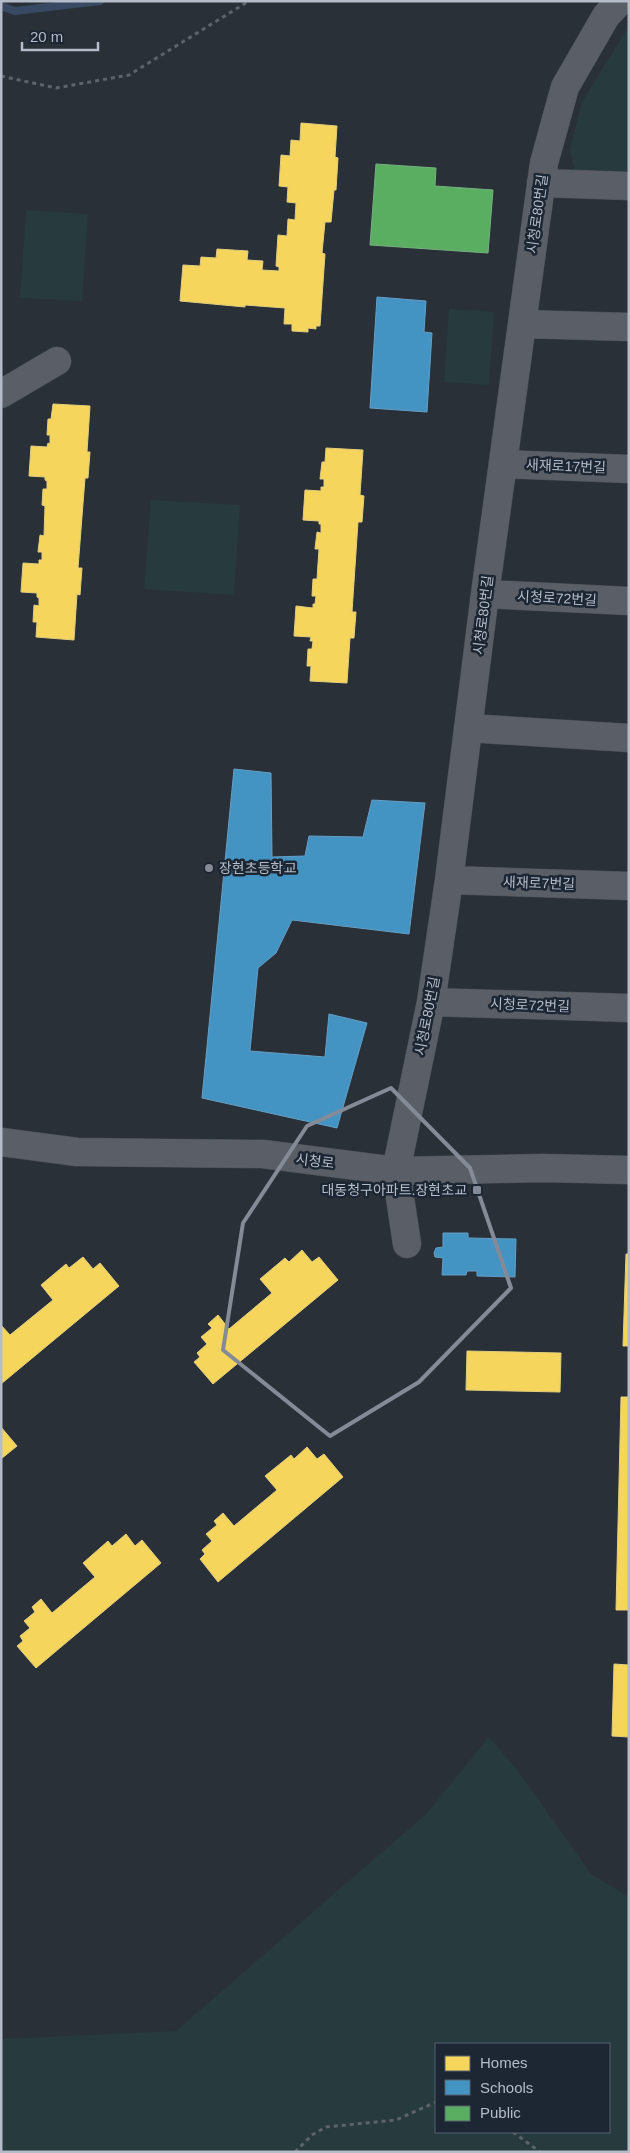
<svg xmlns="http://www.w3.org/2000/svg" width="630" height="2153" font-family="Helvetica,'Noto Sans KR',sans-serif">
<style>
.green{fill:#273a3e;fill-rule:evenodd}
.homes{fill:#f6d55c;stroke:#e2ce7d}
.schools{fill:#4393c3;stroke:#659fc5}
.public{fill:#5aae61;stroke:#75b280}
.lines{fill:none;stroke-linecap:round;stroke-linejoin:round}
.stream{stroke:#384963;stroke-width:8}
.minor-casing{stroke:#484c53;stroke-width:29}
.path{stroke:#5d636a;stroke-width:3;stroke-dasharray:4 4;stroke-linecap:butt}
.minor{stroke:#5a5e66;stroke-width:28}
.marked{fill:none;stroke:#848b96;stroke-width:4;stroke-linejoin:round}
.poi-dot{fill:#848b96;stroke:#1d2633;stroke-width:2}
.labels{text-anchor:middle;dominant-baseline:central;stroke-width:5;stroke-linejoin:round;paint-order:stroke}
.street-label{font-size:14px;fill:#b4bcc9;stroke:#1d2633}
.poi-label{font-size:14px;fill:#b4bcc9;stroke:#1d2633;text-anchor:start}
</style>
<rect width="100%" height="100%" fill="#2a3038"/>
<path class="green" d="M629,26V172H575L570,150L582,102Z
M26,210L88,214L82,301L20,298Z
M449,309L494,312L489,385L444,382Z
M151,500L240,505L234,595L144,589Z
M489,1737L518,1771L591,1874L629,1897V2152H1V2039L176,2031L426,1814ZM609,2044V2132H436V2044Z"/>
<path class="homes" d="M301,123L337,126L335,157L338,158L336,190H334L331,222H325L322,253L325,254L320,326H316V329L308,328V332L292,331V324H284L285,308L245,305V307L180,301L183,265L200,266L201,257L216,258L217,249L248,251L247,260L263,261L262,270L279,271V267L276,266L278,235L287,236L288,219L295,220L296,203L287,202L288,187L279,186L281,155L290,156L291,140L300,141Z
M53,404L90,406L87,452H90L88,478H85L78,568H82L81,581L80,595L77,594L74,640L36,637L37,622H33L34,605L39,606V598L37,597V593L21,592L23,563L39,564V560H42V552H38L40,535L44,536L45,506L42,505L43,489H47V481L45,480V477L29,476L31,446L47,447L48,443L50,444V435H47L48,419H51Z
M326,448L363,450L360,495L364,496L362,522H358L352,612H356L354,638H350L347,683L310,681L311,666H307L308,649H312L313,641H310L311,637L294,636L296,606L313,608V604H315L316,596H312L313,579H317L319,549H315L317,532L321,533V524H319V521L303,520L305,490L321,491V487H324V479H320L322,462H325Z
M302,1250L312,1262L319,1257L338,1280L213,1384L194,1362L200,1357L197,1353L207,1344L201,1337L212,1328L208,1324L218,1315L229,1329L272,1293L260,1279L285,1258L289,1262Z
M626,1254H629V1346H623Z
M83,1257L93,1269L100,1263L119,1286L1,1384V1325L10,1335L53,1300L41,1285L66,1264L69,1268Z
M467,1351L561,1353L560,1392L466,1390Z
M621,1397H629V1610H616Z
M1,1427L17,1446L1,1459Z
M307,1447L317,1459L324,1454L343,1477L218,1582L200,1559L205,1554L202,1550L212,1541L206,1534L217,1525L214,1521L223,1513L234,1526L277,1490L265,1476L291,1455L294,1459Z
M126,1534L135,1546L142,1540L161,1563L36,1668L17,1646L23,1641L20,1636L30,1628L24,1621L35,1612L32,1607L41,1599L52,1613L95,1577L83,1563L108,1541L112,1546Z
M614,1664L629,1665V1737L612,1736Z"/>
<path class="schools" d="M377,297L426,301L424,332L432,333L427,412L370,408Z
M234,769L271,773L272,857L305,856L309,836L363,837L372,800L425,803L409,934L292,920L276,953L258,968L250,1051L325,1057L329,1014L367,1023L337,1128L202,1098Z
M443,1233H468V1238L516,1239L515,1277L477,1276V1271H467L466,1275H442L443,1258L435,1257L434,1253L436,1248L443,1247Z"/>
<path class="public" d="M376,164L436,168L435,186L493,190L488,253L370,245Z"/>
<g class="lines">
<path class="stream" d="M1,6L15,11L100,1"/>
<g class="minor-casing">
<path id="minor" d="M541,183L629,186
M522,324L629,327
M1,394L57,361
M503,464L629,469
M485,594L629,601
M468,728L629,738
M449,880L629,886
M431,1002L629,1008
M1,1142L77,1152L263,1154L396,1171L543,1168L629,1170
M407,1244L396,1171L431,1002L449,880L485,594L544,163L565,87L606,16L620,1"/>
</g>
<path class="path" d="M1,76L56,88L129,75L249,1
M513,2132L540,2152
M295,2152L312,2135L326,2127L396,2120L436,2102"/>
<use href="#minor" class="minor"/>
</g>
<path class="marked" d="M391,1088L470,1168L511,1288L419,1382L330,1436L223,1350L243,1223L307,1126Z"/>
<g class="poi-dot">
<circle cx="209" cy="868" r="5"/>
<rect x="472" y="1185" width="10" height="10" rx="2.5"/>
</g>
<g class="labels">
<g class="street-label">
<text transform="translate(537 214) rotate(-82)">시청로80번길</text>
<text transform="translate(566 466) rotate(2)">새재로17번길</text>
<text transform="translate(557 598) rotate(3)">시청로72번길</text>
<text transform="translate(483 615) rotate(-83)">시청로80번길</text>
<text transform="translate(539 883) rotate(2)">새재로7번길</text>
<text transform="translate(530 1005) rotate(2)">시청로72번길</text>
<text transform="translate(427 1016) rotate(-79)">시청로80번길</text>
<text transform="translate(315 1161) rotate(7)">시청로</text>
</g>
<g class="poi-label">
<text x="219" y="868">장현초등학교</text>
<text x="467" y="1190" text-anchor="end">대동청구아파트.장현초교</text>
</g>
</g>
<rect width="630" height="2153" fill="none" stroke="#b4bcc9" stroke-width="5"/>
<rect x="435" y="2043" width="175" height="90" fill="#1d2633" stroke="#59626f"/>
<rect x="445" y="2056" width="25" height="15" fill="#f6d55c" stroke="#59626f"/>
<text x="480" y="2068" font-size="15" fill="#b4bcc9">Homes</text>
<rect x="445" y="2080" width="25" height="15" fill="#4393c3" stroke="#59626f"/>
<text x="480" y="2093" font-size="15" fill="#b4bcc9">Schools</text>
<rect x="445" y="2106" width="25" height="15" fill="#5aae61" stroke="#59626f"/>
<text x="480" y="2118" font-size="15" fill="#b4bcc9">Public</text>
<path d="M22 42v8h76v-8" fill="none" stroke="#b4bcc9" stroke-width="2.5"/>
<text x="30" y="42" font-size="15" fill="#b4bcc9" stroke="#1d2633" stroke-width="4" paint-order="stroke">20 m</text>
</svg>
